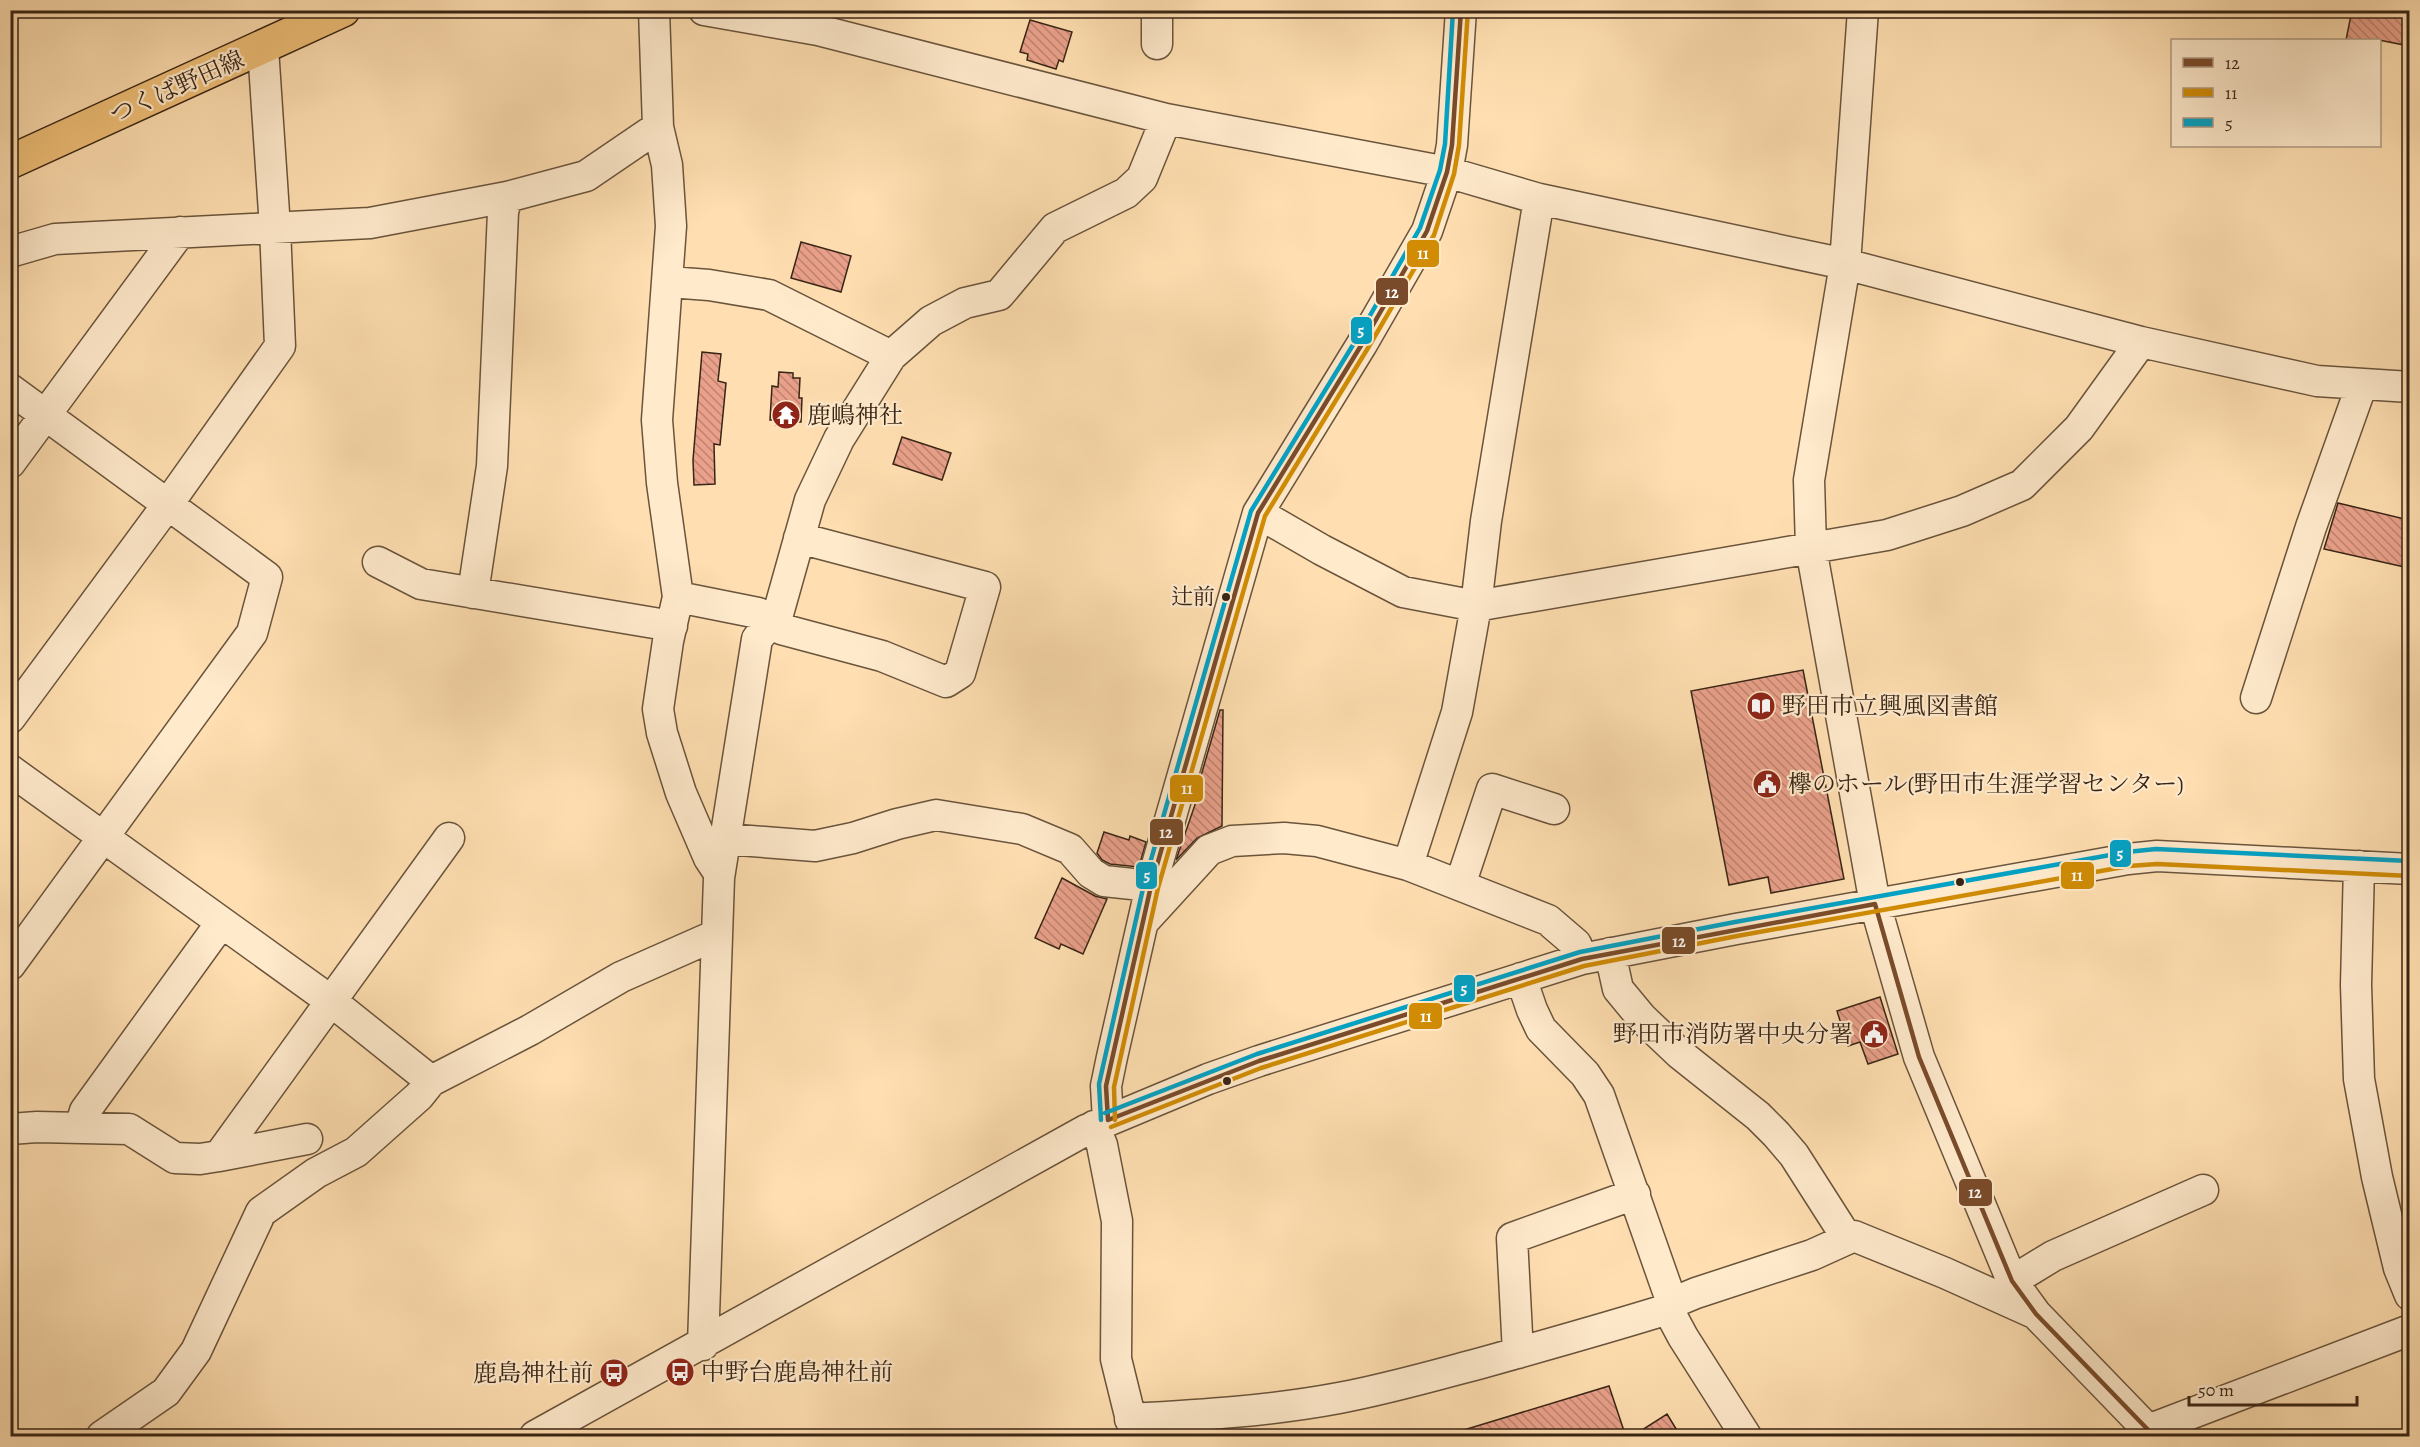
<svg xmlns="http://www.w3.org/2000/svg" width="2420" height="1447" font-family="Alegreya,'Noto Serif JP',serif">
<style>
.building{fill:url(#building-back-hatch);stroke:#382515;stroke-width:1.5}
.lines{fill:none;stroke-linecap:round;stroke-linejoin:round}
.minor-casing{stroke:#6a543c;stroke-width:33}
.major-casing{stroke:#382515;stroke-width:36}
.minor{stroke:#ffeacc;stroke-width:30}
.major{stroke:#f0c078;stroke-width:33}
.bus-1-casing{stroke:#ffeacc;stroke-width:9}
.bus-2-casing{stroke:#ffeacc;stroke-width:9}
.bus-3-casing{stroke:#ffeacc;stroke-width:9}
.bus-1{stroke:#7a4b2a;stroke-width:4.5}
.bus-2{stroke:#d18c04;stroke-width:4.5}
.bus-3{stroke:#03a2c5;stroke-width:4.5}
.bus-dot{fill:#382515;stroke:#ffeacc;stroke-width:2}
.labels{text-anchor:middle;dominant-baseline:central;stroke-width:4.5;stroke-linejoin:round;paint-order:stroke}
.bus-label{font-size:22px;fill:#382515;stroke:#ffeacc;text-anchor:end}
.street-label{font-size:24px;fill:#382515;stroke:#ffeacc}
.poi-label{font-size:24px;fill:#382515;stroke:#ffeacc;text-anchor:start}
.line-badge{stroke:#ffeacc;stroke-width:2}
.badge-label{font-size:16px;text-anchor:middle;font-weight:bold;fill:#fff}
</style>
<defs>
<pattern id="building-back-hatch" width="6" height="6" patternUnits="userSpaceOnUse" patternTransform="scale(1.5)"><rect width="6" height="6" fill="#eaa18b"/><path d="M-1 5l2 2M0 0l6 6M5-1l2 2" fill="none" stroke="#bf8370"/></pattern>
</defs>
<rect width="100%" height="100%" fill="#ffdfb1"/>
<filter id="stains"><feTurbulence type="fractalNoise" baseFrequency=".00333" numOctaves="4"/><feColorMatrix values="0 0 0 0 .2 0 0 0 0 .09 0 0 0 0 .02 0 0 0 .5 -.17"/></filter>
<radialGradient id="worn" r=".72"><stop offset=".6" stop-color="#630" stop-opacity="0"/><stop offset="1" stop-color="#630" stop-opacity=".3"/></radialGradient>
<path class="building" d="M2352,10H2409V46L2379,40H2346Z
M1030,20L1072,32L1063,62L1059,60L1056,69L1027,60L1028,54L1020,52Z
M801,242L851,256L841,292L791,278Z
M702,352L721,354L718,381L726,383L720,445L714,444L715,484L694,485L693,460Z
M779,372L793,373V378H800L799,398H802L801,422H793V426L776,425V420H770L772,386L778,387Z
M902,437L951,453L942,480L893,464Z
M2338,503L2409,520V568L2324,549Z
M1803,670L1844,879L1771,893L1768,877L1729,885L1691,691Z
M1220,710H1223L1222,826L1197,838L1176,860L1199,793H1196Z
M1104,832L1129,840L1130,836L1146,842L1139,867L1110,864L1102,860L1097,853Z
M1062,878L1095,896L1107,899L1083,954L1061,944L1059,949L1035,938Z
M1880,997L1898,1054L1868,1064L1860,1042L1848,1046L1837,1011Z
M1609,1386L1626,1437H1458L1457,1432Z
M1667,1414L1681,1437H1631Z"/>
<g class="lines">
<g class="minor-casing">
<path id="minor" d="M654,10L658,127L667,165L671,226L657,420L662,483L678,597L668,641L658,709L662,733L681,793L709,858L719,873
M704,10L818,30L1166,119L1447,172L1539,199L1845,264L2141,342L2317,381L2410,387
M1863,10L1845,264L1809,480L1811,548L1875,904L1919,1057L2012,1281L2036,1314L2154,1436
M1157,44V10
M10,252L55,239L370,223L507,197L586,176L658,127
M669,282L709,285L769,295L891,356
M10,389L267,577L252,633L10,965
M10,463L180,232
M1258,513L1322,550L1403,592L1476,606L1887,535L1962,511L2022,485L2079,428L2141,342
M378,562L421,584L672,626
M473,593L492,466L503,212L507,197
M678,597L758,613L766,627
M772,622L781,629L882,656L946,682L960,673L985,587L799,538
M2256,698L2311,527L2362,384
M10,718L168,504L280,346L275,228L263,48
M10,770L331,1001L431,1081
M725,839L815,846L853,838L897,824L936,815L1022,829L1070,849L1091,873L1104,881L1151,886
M1408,865L1457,712L1476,606L1486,521L1539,199
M2359,866L2356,985L2359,1079L2377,1177L2399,1268L2410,1295
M1460,885L1492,789L1554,809
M1144,921L1209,850L1232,841L1284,838L1317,841L1408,865L1548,920L1576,944L1582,959
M1610,953L1618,989L1642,1018L1680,1054L1758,1116L1776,1134L1794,1155L1847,1238
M1521,978L1532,1010L1541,1029L1585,1074L1599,1095L1672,1303
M1108,1120L1106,1086L1112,1057L1151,886L1258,513L1362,344L1427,231L1447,172L1452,145L1461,10
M1094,1126L1102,1145L1117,1221L1116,1359L1135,1436
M80,1128L85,1111L221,923
M10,1129L37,1127L129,1129L175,1158L200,1159L219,1156L449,838
M219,1156L307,1139
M2012,1281L2053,1256L2203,1190
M1668,1309L1683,1337L1746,1436
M703,1345L719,878L757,639L778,614L810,500L839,439L891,356L931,321L965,303L999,295L1055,228L1126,193L1142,178L1166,119
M1518,1353L1512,1238L1635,1194
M1130,1419C1200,1415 1270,1411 1339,1398C1388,1389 1436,1375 1485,1362C1546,1345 1607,1328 1668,1309L1672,1303L1696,1293L1812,1255L1854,1236L1945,1273L2034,1313
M2148,1430L2410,1330
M102,1436L166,1392L196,1351L261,1212L316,1173L356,1152L419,1096L431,1081L530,1030L621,977L716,935
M535,1436L1086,1130L1208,1079L1259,1061L1582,959L1736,929L2128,859L2157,856L2410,869"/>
</g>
<g class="major-casing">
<path id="major" d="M10,162L343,10"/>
</g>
<use href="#minor" class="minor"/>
<use href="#major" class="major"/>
<g class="bus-1-casing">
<path id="bus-1" d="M1875,904L1919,1057L2012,1281L2036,1314L2154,1436
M1108,1120L1106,1086L1151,886L1258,513L1362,344L1427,231L1447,172L1452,145L1461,10
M1108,1120L1259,1061L1582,959L1875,904"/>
</g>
<g class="bus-2-casing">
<path id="bus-2" d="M1115,1120L1114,1087L1158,888L1265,516L1368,348L1434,235L1454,174L1459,145L1468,10
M1111,1127L1261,1068L1584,966L1737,936L2129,866L2157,864L2410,876"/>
</g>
<g class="bus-3-casing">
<path id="bus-3" d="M1105,1113L1257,1054L1580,952L1735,922L2127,852L2156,849L2410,861
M1101,1120L1099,1084L1144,884L1251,511L1356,340L1420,228L1440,170L1445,144L1453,10"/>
</g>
<use href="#bus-1" class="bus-1"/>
<use href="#bus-2" class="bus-2"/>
<use href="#bus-3" class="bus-3"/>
</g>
<defs>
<g id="temple-disc" transform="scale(1.5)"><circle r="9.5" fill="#8f2418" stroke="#ffeacc"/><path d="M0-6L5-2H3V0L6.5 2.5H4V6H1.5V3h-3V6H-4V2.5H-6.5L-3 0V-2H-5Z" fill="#fff"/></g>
<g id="library-disc" transform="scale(1.5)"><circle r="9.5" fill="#8f2418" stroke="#ffeacc"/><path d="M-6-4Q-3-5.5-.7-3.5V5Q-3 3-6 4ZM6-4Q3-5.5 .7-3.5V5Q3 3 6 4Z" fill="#fff"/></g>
<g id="civic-disc" transform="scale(1.5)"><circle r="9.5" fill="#8f2418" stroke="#ffeacc"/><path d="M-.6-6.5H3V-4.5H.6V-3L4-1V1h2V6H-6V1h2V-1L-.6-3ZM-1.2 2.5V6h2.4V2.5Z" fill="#fff"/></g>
<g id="bus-disc" transform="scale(1.5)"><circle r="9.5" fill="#8f2418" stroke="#ffeacc"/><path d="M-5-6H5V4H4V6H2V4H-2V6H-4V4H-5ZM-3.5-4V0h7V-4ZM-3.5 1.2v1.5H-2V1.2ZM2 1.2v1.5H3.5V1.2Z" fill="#fff"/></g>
</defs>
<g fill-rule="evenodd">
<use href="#temple-disc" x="786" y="415"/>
<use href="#library-disc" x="1761" y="706"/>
<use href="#civic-disc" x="1767" y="784"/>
<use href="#civic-disc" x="1874" y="1034"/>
<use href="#bus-disc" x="680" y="1372"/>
<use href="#bus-disc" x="614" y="1373"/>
</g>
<g class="bus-dot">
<circle cx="1226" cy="597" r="5"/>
<circle cx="1960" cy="882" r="5"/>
<circle cx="1227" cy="1081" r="5"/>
</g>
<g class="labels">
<g class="bus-label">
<text x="1215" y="597">辻前</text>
</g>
<g class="street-label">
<text transform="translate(177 87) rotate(-24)">つくば野田線</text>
</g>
<g class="poi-label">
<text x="807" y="415">鹿嶋神社</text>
<text x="1782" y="706">野田市立興風図書館</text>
<text x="1788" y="784">欅のホール(野田市生涯学習センター)</text>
<text x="1853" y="1034" text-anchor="end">野田市消防署中央分署</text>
<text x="701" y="1372">中野台鹿島神社前</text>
<text x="593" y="1373" text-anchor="end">鹿島神社前</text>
</g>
</g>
<g class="line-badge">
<rect x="1406" y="239" width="34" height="29" rx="6" fill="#d18c04"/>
<rect x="1375" y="277" width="34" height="29" rx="6" fill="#7a4b2a"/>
<rect x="1350" y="316" width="23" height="29" rx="6" fill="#03a2c5"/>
<rect x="1169" y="774" width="35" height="29" rx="6" fill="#d18c04"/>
<rect x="1149" y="818" width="35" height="28" rx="6" fill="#7a4b2a"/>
<rect x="2109" y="839" width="23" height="29" rx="6" fill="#03a2c5"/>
<rect x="1135" y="861" width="23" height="29" rx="6" fill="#03a2c5"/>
<rect x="2060" y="861" width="35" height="29" rx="6" fill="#d18c04"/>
<rect x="1661" y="926" width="35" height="29" rx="6" fill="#7a4b2a"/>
<rect x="1453" y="974" width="23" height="29" rx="6" fill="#03a2c5"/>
<rect x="1408" y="1002" width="35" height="28" rx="6" fill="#d18c04"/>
<rect x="1958" y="1178" width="35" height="29" rx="6" fill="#7a4b2a"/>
</g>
<g class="badge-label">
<text x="1423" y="259">11</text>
<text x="1392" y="298">12</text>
<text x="1361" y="336">5</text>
<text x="1187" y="794">11</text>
<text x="1166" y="838">12</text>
<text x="2120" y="859">5</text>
<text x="1147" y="881">5</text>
<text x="2077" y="881">11</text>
<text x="1679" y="947">12</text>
<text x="1464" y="994">5</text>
<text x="1426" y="1022">11</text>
<text x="1975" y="1198">12</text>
</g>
<rect width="2420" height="1447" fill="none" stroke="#ffdfb1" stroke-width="36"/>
<rect x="12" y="12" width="2396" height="1423" fill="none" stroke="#382515" stroke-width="3"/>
<rect x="18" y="18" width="2384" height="1411" fill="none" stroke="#382515" stroke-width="1.5"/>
<rect x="2171" y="39" width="210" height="108" fill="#ffeacc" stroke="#af9b83" stroke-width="1.5"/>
<rect x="2183" y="58" width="30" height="9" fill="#7a4b2a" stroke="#af9b83" stroke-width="1.5"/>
<text x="2225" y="69" font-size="18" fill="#382515">12</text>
<rect x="2183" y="88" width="30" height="9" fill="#d18c04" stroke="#af9b83" stroke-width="1.5"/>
<text x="2225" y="99" font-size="18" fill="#382515">11</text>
<rect x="2183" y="118" width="30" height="9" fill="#03a2c5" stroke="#af9b83" stroke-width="1.5"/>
<text x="2225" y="129" font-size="18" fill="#382515">5</text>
<path d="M2189 1396v9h168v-9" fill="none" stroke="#382515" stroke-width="3"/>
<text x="2198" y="1396" font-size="18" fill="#382515" stroke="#ffeacc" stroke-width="4.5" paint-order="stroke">50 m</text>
<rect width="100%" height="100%" filter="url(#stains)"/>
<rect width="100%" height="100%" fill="url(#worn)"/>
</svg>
